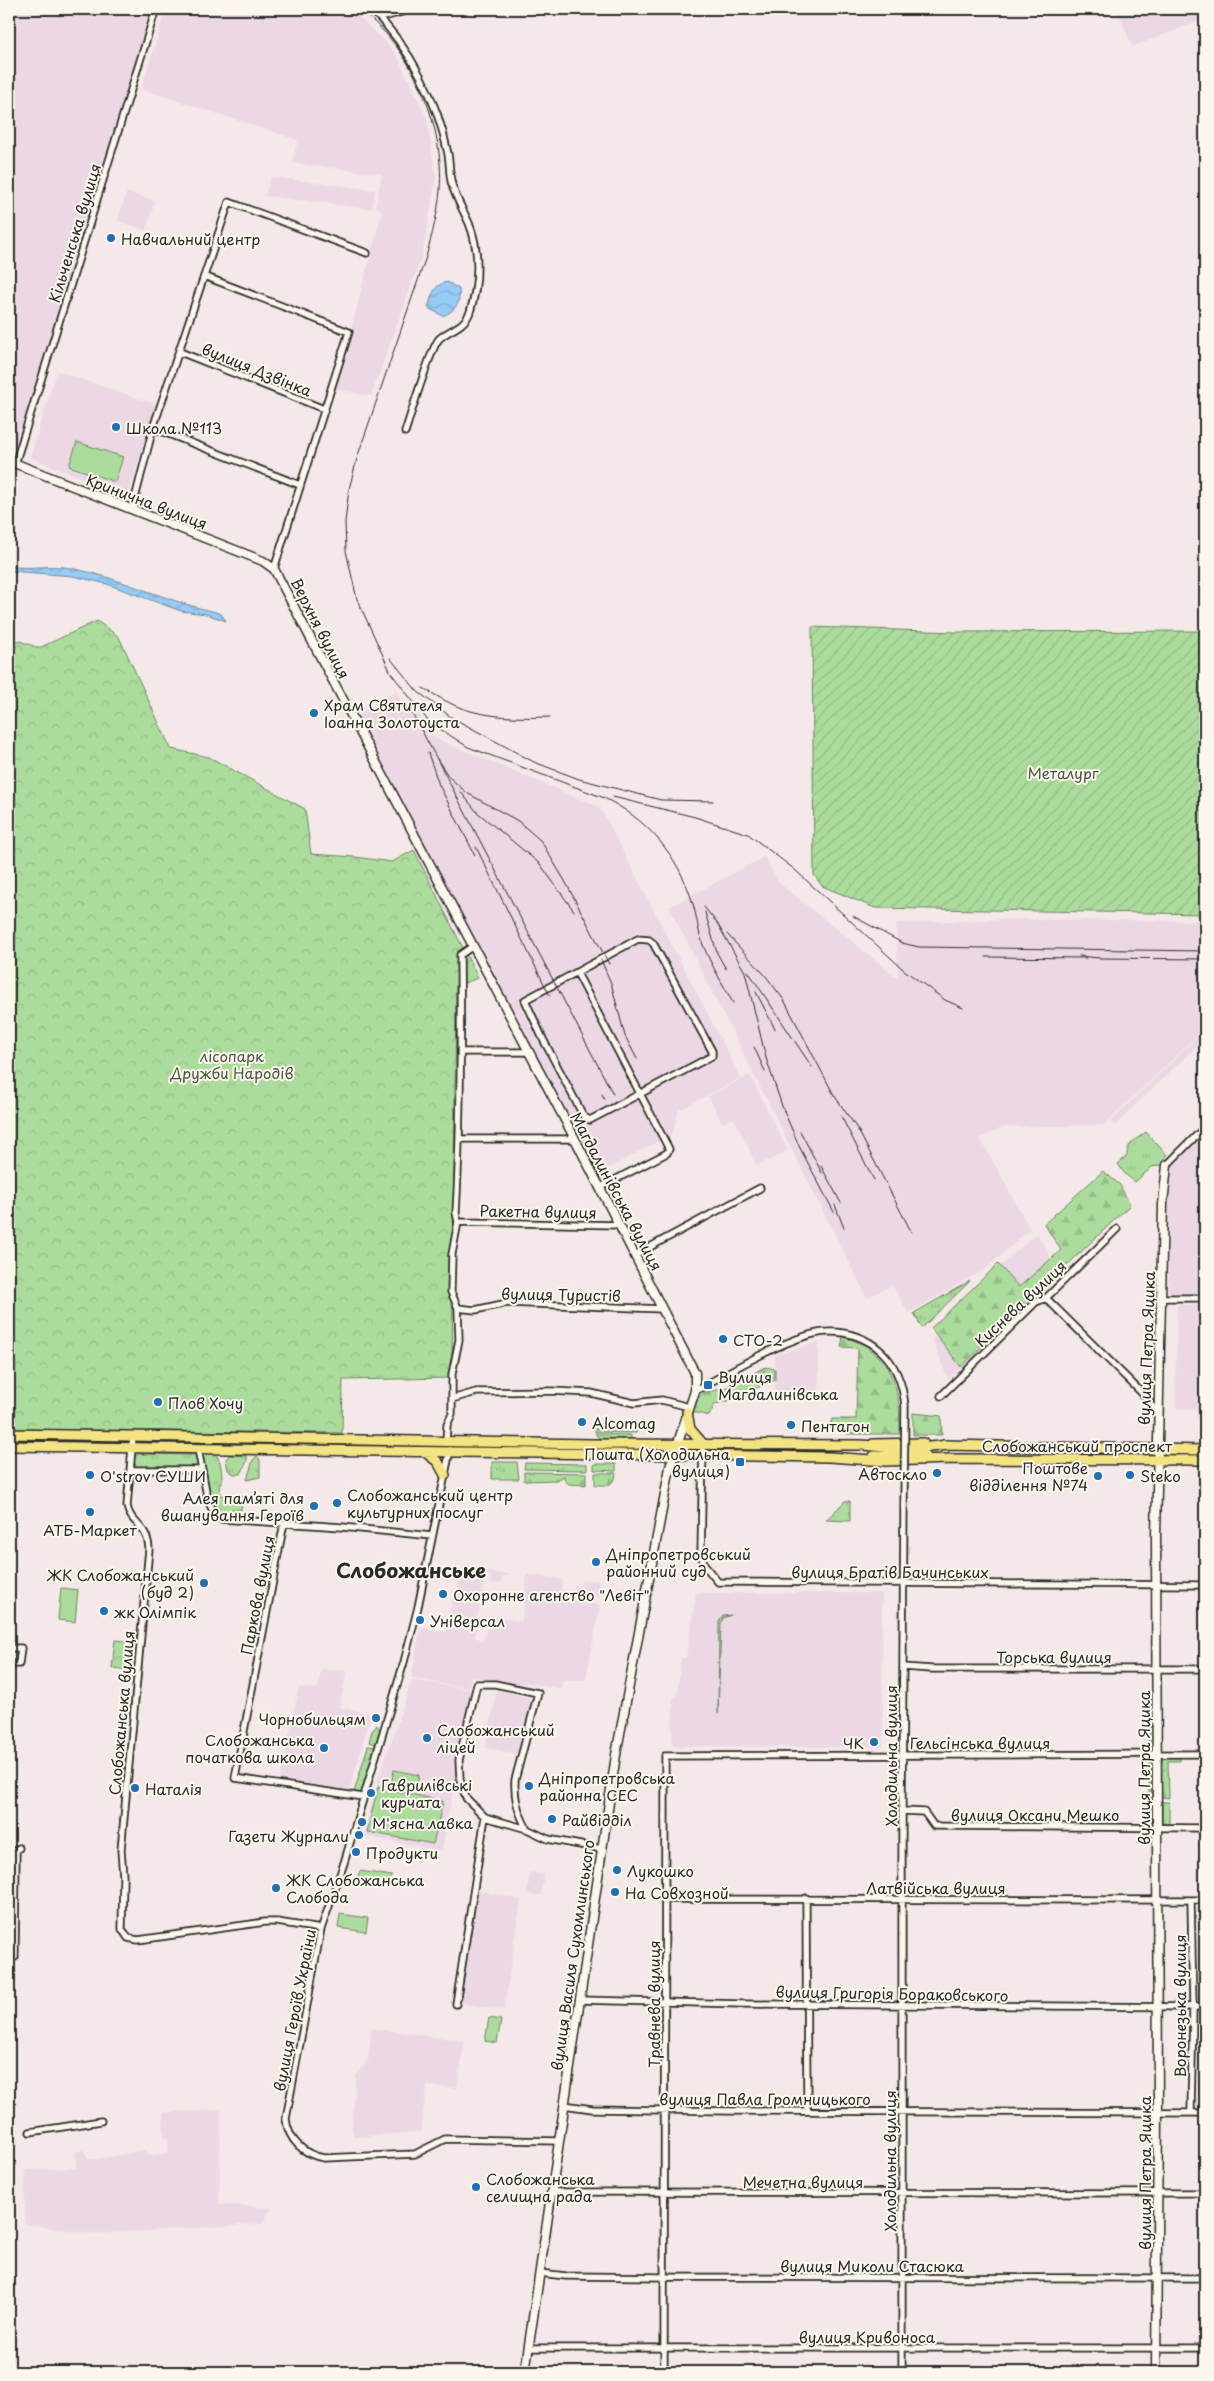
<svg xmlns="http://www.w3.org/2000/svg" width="1214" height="2381" font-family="'Playpen Sans',sans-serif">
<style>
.built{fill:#ebd8e4}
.grass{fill:url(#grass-tufts);stroke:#6c8464}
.forest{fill:url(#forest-firs);stroke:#6c8464}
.park{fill:url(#park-crowns);stroke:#6c8464}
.garden{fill:url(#garden-furrows);stroke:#6c8464}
.pitch{fill:#acdc9c;stroke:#6c8464}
.water{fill:url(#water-waves);stroke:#6c8ba4}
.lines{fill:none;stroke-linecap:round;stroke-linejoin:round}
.street-casing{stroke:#2b2b2b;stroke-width:9}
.secondary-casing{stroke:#2b2b2b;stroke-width:11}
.primary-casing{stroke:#2b2b2b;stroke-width:12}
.street{stroke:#fbf7ec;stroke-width:5.5}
.secondary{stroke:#fbf7ec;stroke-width:8}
.primary{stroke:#f4e382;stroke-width:9}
.rail{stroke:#2b2b2b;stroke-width:1}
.street-bridge-casing{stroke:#2b2b2b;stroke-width:9;stroke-linecap:butt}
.street-bridge{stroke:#fbf7ec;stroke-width:5.5}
.poi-dot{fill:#1f6fb2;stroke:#fbf7ec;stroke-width:2}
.labels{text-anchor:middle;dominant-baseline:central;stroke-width:4;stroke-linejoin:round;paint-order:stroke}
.street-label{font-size:15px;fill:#2b2b2b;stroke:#fbf7ec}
.poi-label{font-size:15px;fill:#2b2b2b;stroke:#fbf7ec;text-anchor:start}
.park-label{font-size:15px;fill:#4b5747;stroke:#fbf7ec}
.district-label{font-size:20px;font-weight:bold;fill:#2b2b2b;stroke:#fbf7ec}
</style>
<defs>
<pattern id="grass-tufts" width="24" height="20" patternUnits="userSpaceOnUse" patternTransform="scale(1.25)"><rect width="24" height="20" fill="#acdc9c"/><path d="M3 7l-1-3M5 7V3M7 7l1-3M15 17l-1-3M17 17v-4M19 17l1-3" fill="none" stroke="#94bd87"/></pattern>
<pattern id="forest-firs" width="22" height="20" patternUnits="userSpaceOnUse" patternTransform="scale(1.25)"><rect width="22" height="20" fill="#acdc9c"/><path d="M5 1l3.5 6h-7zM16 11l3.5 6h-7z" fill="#94bd87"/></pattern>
<pattern id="park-crowns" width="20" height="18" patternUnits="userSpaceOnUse" patternTransform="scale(1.25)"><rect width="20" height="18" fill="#acdc9c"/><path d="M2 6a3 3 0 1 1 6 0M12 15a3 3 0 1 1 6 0" fill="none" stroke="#94bd87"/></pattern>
<pattern id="garden-furrows" width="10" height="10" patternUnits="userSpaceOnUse" patternTransform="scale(1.25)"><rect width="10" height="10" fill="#acdc9c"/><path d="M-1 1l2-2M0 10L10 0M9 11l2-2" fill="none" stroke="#94bd87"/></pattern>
<pattern id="water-waves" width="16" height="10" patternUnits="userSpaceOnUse" patternTransform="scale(1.25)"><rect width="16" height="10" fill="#97cbf4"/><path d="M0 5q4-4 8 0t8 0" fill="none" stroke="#82aed1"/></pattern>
</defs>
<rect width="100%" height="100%" fill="#f4e9e8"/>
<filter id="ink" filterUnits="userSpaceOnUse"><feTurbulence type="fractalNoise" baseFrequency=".02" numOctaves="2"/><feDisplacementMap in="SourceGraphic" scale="10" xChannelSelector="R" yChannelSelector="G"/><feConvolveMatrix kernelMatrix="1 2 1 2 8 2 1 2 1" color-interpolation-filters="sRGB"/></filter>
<g filter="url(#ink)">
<path class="built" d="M9,9H153L13,459L9,457Z
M166,9H351L395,52L427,118L436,179L422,256L371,396L333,389L351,330L382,211L376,206L382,174L292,163L298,140L141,89Z
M1117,9H1205V19L1132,47Z
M271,177L375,190L372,209L265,196Z
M127,192L155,201L146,230L117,221Z
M57,371L158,405L127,496L30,457Z
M396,691L407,710L412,708L436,739L600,807L741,1078L679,1110L672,1134L598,1174L359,718L360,713Z
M764,857L780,884L898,978L896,923L1007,919L1205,921V1028L1104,1125L1004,1127L980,1138L1030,1229L986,1269L908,1313L892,1285L867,1298L669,907Z
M1205,1029V1038L1114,1126L1110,1122Z
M750,1075L788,1151L757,1166L734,1118L722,1123L708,1096Z
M1205,1134V1293H1168L1169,1169Z
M1037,1233L1051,1258L1019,1288L1000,1266Z
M1177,1305H1205V1421H1197V1409L1175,1408Z
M938,1336L961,1367L948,1379L932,1339Z
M819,1342V1396L775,1395V1355Z
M433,1567L508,1574V1576H503L502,1583L490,1584L492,1576L487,1575L475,1626L477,1627L475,1638L484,1639L489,1615L520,1621L522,1620L527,1574L562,1579L561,1594L566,1596L565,1599L600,1605L586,1680H563L561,1689L524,1682L522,1686L471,1676L469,1689L411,1678L421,1628L446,1632L452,1597L456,1598L458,1589L459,1582L432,1579Z
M582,1580L600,1581L599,1598L580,1597V1594H576L574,1586H581Z
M696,1593H882L883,1747L672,1746L673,1697H677L681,1658H686Z
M321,1669L346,1671L340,1707L371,1714L349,1793L279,1783L299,1687L318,1689Z
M412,1680L471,1690L442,1851L363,1836L376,1786Z
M497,1690L532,1698L518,1754L485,1748Z
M9,1837L11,1838L12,1920H9Z
M530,1872L544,1874L541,1896L527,1894Z
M477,1891L521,1899L504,2010L461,2003Z
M372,2028L465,2041L457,2088L427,2086L420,2132L354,2137L352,2126L356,2076L368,2060Z
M221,2110L219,2204L271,2208L262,2224L94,2234L25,2224V2170L76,2168L75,2152L84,2150L88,2159H99L145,2150L149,2156L169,2153L167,2138L164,2139L163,2112Z"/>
<path class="grass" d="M1146,1132L1167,1155L1163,1165L1152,1167L1135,1182L1125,1174L1118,1164L1127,1156C1126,1143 1137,1139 1146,1132Z
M970,1281L922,1328L914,1313Z
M607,1421L636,1422L638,1430L636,1433L595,1432V1429H606Z
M595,1434L631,1435V1439L599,1438Z
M202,1453H214C222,1459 222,1474 222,1484H219L220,1495L226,1496L227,1499H237V1496H243L241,1510L232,1509L231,1516L219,1514L211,1504Z
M138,1454L197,1455L199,1468L191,1470L189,1467L154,1466L151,1468H139L134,1463L135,1456Z
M229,1455L247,1456V1461L241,1474H234L228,1470L226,1459Z
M257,1456L260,1460V1477L247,1480L253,1460Z
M492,1462H517L519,1479H492Z
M525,1463L587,1464V1470L524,1469Z
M594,1464H616V1471L594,1470Z
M731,1615L723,1618L721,1623L718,1714L719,1622L723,1616Z
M1148,1695H1154L1153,1717H1148Z
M1148,1720H1153V1747L1148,1751Z
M368,1746L376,1747L361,1794L354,1792Z
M1180,1756V1761H1168L1169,1798L1162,1797L1161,1766L1163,1758Z
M1149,1757L1154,1762V1798L1149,1797Z
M1162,1802H1169V1825L1163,1824L1162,1822Z"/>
<path class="forest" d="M1103,1171L1120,1185L1130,1205L961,1367L931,1328L998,1264L1019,1287L1061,1250L1044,1224Z
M843,1337C892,1350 901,1388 900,1434H847V1429H829L832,1419H856L858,1348L841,1347Z
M765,1367L775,1369V1380L727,1401L715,1404L709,1416L693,1412L697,1399L703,1393L725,1388Z
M913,1413L941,1416L942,1435H913Z
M524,1472L586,1473V1485L569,1484L565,1481L564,1476L557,1480L524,1481Z
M595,1473H616L615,1479L609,1485H595Z
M377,1725L381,1733L376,1744L369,1742L372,1731Z"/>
<path class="park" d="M97,621L119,637L171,749L209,757L305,809L311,854L355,857L392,862L414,850L478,978L456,986L452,1378L343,1380L342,1433L9,1429V637L39,648Z
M845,1501H850V1521L826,1520Z
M115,1640L134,1642L131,1670L112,1668Z
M360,1871L392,1876L384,1885L366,1882L363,1886L352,1885V1881L356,1880Z"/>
<path class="garden" d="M812,627L956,632L1205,631V914L875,908L822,886L814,875Z"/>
<path class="pitch" d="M77,442L123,457L115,482L69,466Z
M61,1588L78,1590L75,1622L58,1620Z
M394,1770L419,1775L416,1790L391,1785Z
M378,1787L443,1801L433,1844L367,1832Z
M340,1914L368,1918L366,1932L338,1928Z
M489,2018L501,2020L497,2043L485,2041Z"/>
<path class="water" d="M447,282L459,289C461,303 456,310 443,316L428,308C432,295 433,285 447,282Z
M9,566C29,570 50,564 70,568C120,577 167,602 216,612L222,615L226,621L206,614L181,611L107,584L73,576L9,571Z"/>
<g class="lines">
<g class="street-casing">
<path id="street" d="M371,9C410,47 438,101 448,154C450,164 449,175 452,185C456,198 463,210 469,223C480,250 479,284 470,312C464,328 449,329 439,339C431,347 410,417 405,432
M380,18L413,9
M204,276L349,332L274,569
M180,352L324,409
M153,428L300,485
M15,464L156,9
M132,510L153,428L229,202L367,253
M638,939L649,940L653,943L712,1051V1056L590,1120L584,1117L543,1039L525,1000Z
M577,973L669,1149L667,1153L599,1188
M462,1052H528
M461,1139H575
M1167,1165L1205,1127
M458,1222L619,1225
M635,1255L760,1188
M1046,1298L1146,1397L1157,1414
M1162,1298H1205
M458,1308L475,1310L507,1303L663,1309
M695,1391C725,1374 795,1332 828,1332C847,1331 867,1338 881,1351C896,1365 903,1385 905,1406
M941,1396L1036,1302L1046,1298L1117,1229
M452,1399L476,1392L551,1391L591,1393L634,1403L662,1400L689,1407
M133,1436L127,1506C130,1524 148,1525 149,1549L121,1850L123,1876L122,1929L128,1938L138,1940L265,1922H277L321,1929
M446,1441L447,1425L452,1414V1374L459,1340L458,1308L451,1292L452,1254L458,1222L456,1213C461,1127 461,1041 460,955L473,946
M703,1444L701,1555L705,1566L718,1582L1205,1585
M198,1449L202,1470
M450,1450L418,1607L404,1662L344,1863L321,1929L286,2119C288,2140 304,2155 324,2158L415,2154L445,2139L559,2141
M130,1470H202C206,1487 206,1509 221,1519L342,1527L432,1536
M9,1648H21L19,1664H9
M903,1667L931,1669H1205
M235,1778L284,1523
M235,1778L363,1797
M902,1811L924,1812L934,1826L1205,1828
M527,1829C518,1812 514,1799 515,1780L538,1693L495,1684H477L459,1760L460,1779L466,1798L485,1817L527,1829L548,1839L602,1849
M806,1898L807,2111
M666,1899L1205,1900
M9,1957H15L16,1850L19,1848
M579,2000L743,2004L1205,2007
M456,2004L485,1817
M564,2105L592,2109L732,2111L1205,2113
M1191,2113L1193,2007L1191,1900
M30,2132L101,2121
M551,2192L1205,2193
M539,2273L566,2276L665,2277L1205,2278
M529,2348H1205
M664,2372L665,1756L1205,1754
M902,2372V1809L904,1498"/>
</g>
<g class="secondary-casing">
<path id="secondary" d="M9,461L263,561L274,569L575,1139L695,1373V1391L670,1467L616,1755L525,2372
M1156,2372L1158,2112L1156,1537L1163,1204L1167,1165"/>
</g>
<g class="primary-casing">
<path id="primary" d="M687,1412L690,1429L703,1444
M9,1434L592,1444L861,1445L910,1449L949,1445
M873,1444L923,1443
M943,1445L1205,1450
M9,1446L829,1457L886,1461L949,1459L1205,1460
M425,1452L438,1462L445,1475
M874,1456H925"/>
</g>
<use href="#street" class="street"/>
<use href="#secondary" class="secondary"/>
<use href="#primary" class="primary"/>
<path class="rail" d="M358,9C412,46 445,125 440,190C438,213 432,235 426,257L358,455L349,489L345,522L346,551L357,599L391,673L429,722L468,747L602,797C647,818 679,856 693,904C697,917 698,932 703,945C711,965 723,984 733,1003
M390,658L417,691L451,717L534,762L579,779L661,800L713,801
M423,688C435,695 448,703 461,708C490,718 519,718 550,717
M407,704L437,759L449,777L467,793L518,821L541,841L565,881L609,964
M428,753L439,785L475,855
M437,759L613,1094
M460,791L477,812L540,864L574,911
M613,797L695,817L748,834L794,869L904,970L945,1000L963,1008
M476,847L550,996
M704,907L717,923L745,972L766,1058L783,1109L800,1148L834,1212
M705,912L717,953L726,969
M853,916L902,943L919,947L1205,951
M727,934L765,975L784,1000L834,1095L858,1130L912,1233
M1079,956L1099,958L1205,959
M986,957L1086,958
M601,960L611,983L625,1036L637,1059
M748,971L812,1067
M756,992L775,1029
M754,1047L765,1071
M602,1094L604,1099
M841,1116L874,1180
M800,1131L822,1173
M821,1166L841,1203
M835,1205L844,1228"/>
<g class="street-bridge-casing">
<path id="street-bridge" d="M904,1498L905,1406"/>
</g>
<use href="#street-bridge" class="street-bridge"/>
</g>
</g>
<g class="poi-dot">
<circle cx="111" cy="238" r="5"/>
<circle cx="116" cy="427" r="5"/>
<circle cx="314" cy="713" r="5"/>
<circle cx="723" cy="1339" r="5"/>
<rect x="703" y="1380" width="10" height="10" rx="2.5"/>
<circle cx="158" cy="1402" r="5"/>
<circle cx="582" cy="1422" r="5"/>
<circle cx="791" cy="1425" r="5"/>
<rect x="735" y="1457" width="10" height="10" rx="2.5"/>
<circle cx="937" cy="1473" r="5"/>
<circle cx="90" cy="1475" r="5"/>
<circle cx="1130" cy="1475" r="5"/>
<circle cx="1098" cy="1476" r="5"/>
<circle cx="337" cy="1503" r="5"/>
<circle cx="314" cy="1506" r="5"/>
<circle cx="90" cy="1512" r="5"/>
<circle cx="596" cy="1562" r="5"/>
<circle cx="204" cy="1583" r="5"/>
<circle cx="443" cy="1594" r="5"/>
<circle cx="104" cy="1611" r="5"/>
<circle cx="420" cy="1620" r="5"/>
<circle cx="376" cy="1718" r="5"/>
<circle cx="427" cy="1738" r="5"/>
<circle cx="874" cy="1742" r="5"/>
<circle cx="324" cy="1748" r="5"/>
<circle cx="529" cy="1786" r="5"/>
<circle cx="135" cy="1788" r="5"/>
<circle cx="371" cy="1793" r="5"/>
<circle cx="552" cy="1819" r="5"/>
<circle cx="362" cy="1822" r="5"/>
<circle cx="359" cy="1835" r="5"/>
<circle cx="356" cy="1852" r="5"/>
<circle cx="617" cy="1870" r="5"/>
<circle cx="276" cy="1888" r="5"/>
<circle cx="615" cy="1892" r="5"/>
<circle cx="476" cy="2187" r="5"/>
</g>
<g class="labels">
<g class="street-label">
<text transform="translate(74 233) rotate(-73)">Кільченська вулиця</text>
<text transform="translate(257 369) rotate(22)">вулиця Дзвінка</text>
<text transform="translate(147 501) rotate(21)">Кринична вулиця</text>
<text transform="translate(321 628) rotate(63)">Верхня вулиця</text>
<text transform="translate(617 1191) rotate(62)">Магдалинівська вулиця</text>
<text transform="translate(538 1211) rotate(1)">Ракетна вулиця</text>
<text transform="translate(561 1294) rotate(1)">вулиця Туристів</text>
<text transform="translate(1020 1303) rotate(-43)">Киснева вулиця</text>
<text transform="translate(1146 1348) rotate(-88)">вулиця Петра Яцика</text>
<text x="1077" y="1445">Слобожанський проспект</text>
<text x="890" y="1571">вулиця Братів Бачинських</text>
<text transform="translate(257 1595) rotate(-79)">Паркова вулиця</text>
<text x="1054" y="1656">Торська вулиця</text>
<text transform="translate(121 1713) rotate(-85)">Слобожанська вулиця</text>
<text x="980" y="1742">Гельсінська вулиця</text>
<text transform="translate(890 1756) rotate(-90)">Холодильна вулиця</text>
<text transform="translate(1143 1768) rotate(-90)">вулиця Петра Яцика</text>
<text x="1035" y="1814">вулиця Оксани Мешко</text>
<text x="936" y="1887">Латвійська вулиця</text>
<text transform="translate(572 1955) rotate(-82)">вулиця Василя Сухомлинського</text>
<text transform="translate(892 1993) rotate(1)">вулиця Григорія Бораковського</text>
<text transform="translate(653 2004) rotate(-90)">Травнева вулиця</text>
<text transform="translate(1179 2006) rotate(-90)">Воронезька вулиця</text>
<text transform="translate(294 2010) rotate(-79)">вулиця Героїв України</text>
<text x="765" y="2098">вулиця Павла Громницького</text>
<text transform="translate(889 2161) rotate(-90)">Холодильна вулиця</text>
<text transform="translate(1144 2173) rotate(-90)">вулиця Петра Яцика</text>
<text x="803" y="2181">Мечетна вулиця</text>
<text x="872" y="2265">вулиця Миколи Стасюка</text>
<text x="867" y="2336">вулиця Кривоноса</text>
</g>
<g class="poi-label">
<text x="121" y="238">Навчальний центр</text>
<text x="126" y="427">Школа №113</text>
<text x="324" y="704">Храм Святителя<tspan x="324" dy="17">Іоанна Золотоуста</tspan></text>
<text x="733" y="1339">СТО-2</text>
<text x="718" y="1376">Вулиця<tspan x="718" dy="17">Магдалинівська</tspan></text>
<text x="168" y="1402">Плов Хочу</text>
<text x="592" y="1422">Alcomag</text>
<text x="801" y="1425">Пентагон</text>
<text x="730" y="1453" text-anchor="end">Пошта (Холодильна<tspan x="730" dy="17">вулиця)</tspan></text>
<text x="1088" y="1467" text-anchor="end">Поштове<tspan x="1088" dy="17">відділення №74</tspan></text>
<text x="927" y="1473" text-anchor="end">Автоскло</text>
<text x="100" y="1475">O'strov СУШИ</text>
<text x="1140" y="1475">Steko</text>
<text x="347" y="1494">Слобожанський центр<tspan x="347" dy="17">культурних послуг</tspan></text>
<text x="304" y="1497" text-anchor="end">Алея пам’яті для<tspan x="304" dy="17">вшанування Героїв</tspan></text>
<text x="90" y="1529" text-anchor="middle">АТБ-Маркет</text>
<text x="606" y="1553">Дніпропетровський<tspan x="606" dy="17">районний суд</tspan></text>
<text x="194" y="1574" text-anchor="end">ЖК Слобожанський<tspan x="194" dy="17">(буд 2)</tspan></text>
<text x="453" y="1594">Охоронне агенство "Левіт"</text>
<text x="114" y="1611">жк Олімпік</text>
<text x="430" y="1620">Універсал</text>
<text x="366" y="1718" text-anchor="end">Чорнобильцям</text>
<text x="437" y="1729">Слобожанський<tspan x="437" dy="17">ліцей</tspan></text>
<text x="314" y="1739" text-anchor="end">Cлобожанська<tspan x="314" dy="17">початкова школа</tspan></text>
<text x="864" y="1742" text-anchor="end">ЧК</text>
<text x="539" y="1777">Дніпропетровська<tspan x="539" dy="17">районна СЕС</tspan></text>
<text x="381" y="1784">Гаврилівські<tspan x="381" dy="17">курчата</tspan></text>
<text x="145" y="1788">Наталія</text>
<text x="562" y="1819">Райвідділ</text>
<text x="372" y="1822">М'ясна лавка</text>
<text x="349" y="1835" text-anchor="end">Газети Журнали</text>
<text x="366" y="1852">Продукти</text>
<text x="627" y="1870">Лукошко</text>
<text x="286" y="1879">ЖК Слобожанська<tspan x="286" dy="17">Слобода</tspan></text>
<text x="625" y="1892">На Совхозной</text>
<text x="486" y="2178">Слобожанська<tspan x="486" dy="17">селищна рада</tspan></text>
</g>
<g class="park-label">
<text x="1063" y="772">Металург</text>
<text x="232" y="1055">лісопарк<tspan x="232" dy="17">Дружби Народів</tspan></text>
</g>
<g class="district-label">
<text x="411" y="1570">Слобожанське</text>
</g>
</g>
<rect width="1214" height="2381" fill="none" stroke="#fbf7ec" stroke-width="30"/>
<rect x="15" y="15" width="1184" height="2351" fill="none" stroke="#2b2b2b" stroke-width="2" filter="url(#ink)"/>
</svg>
